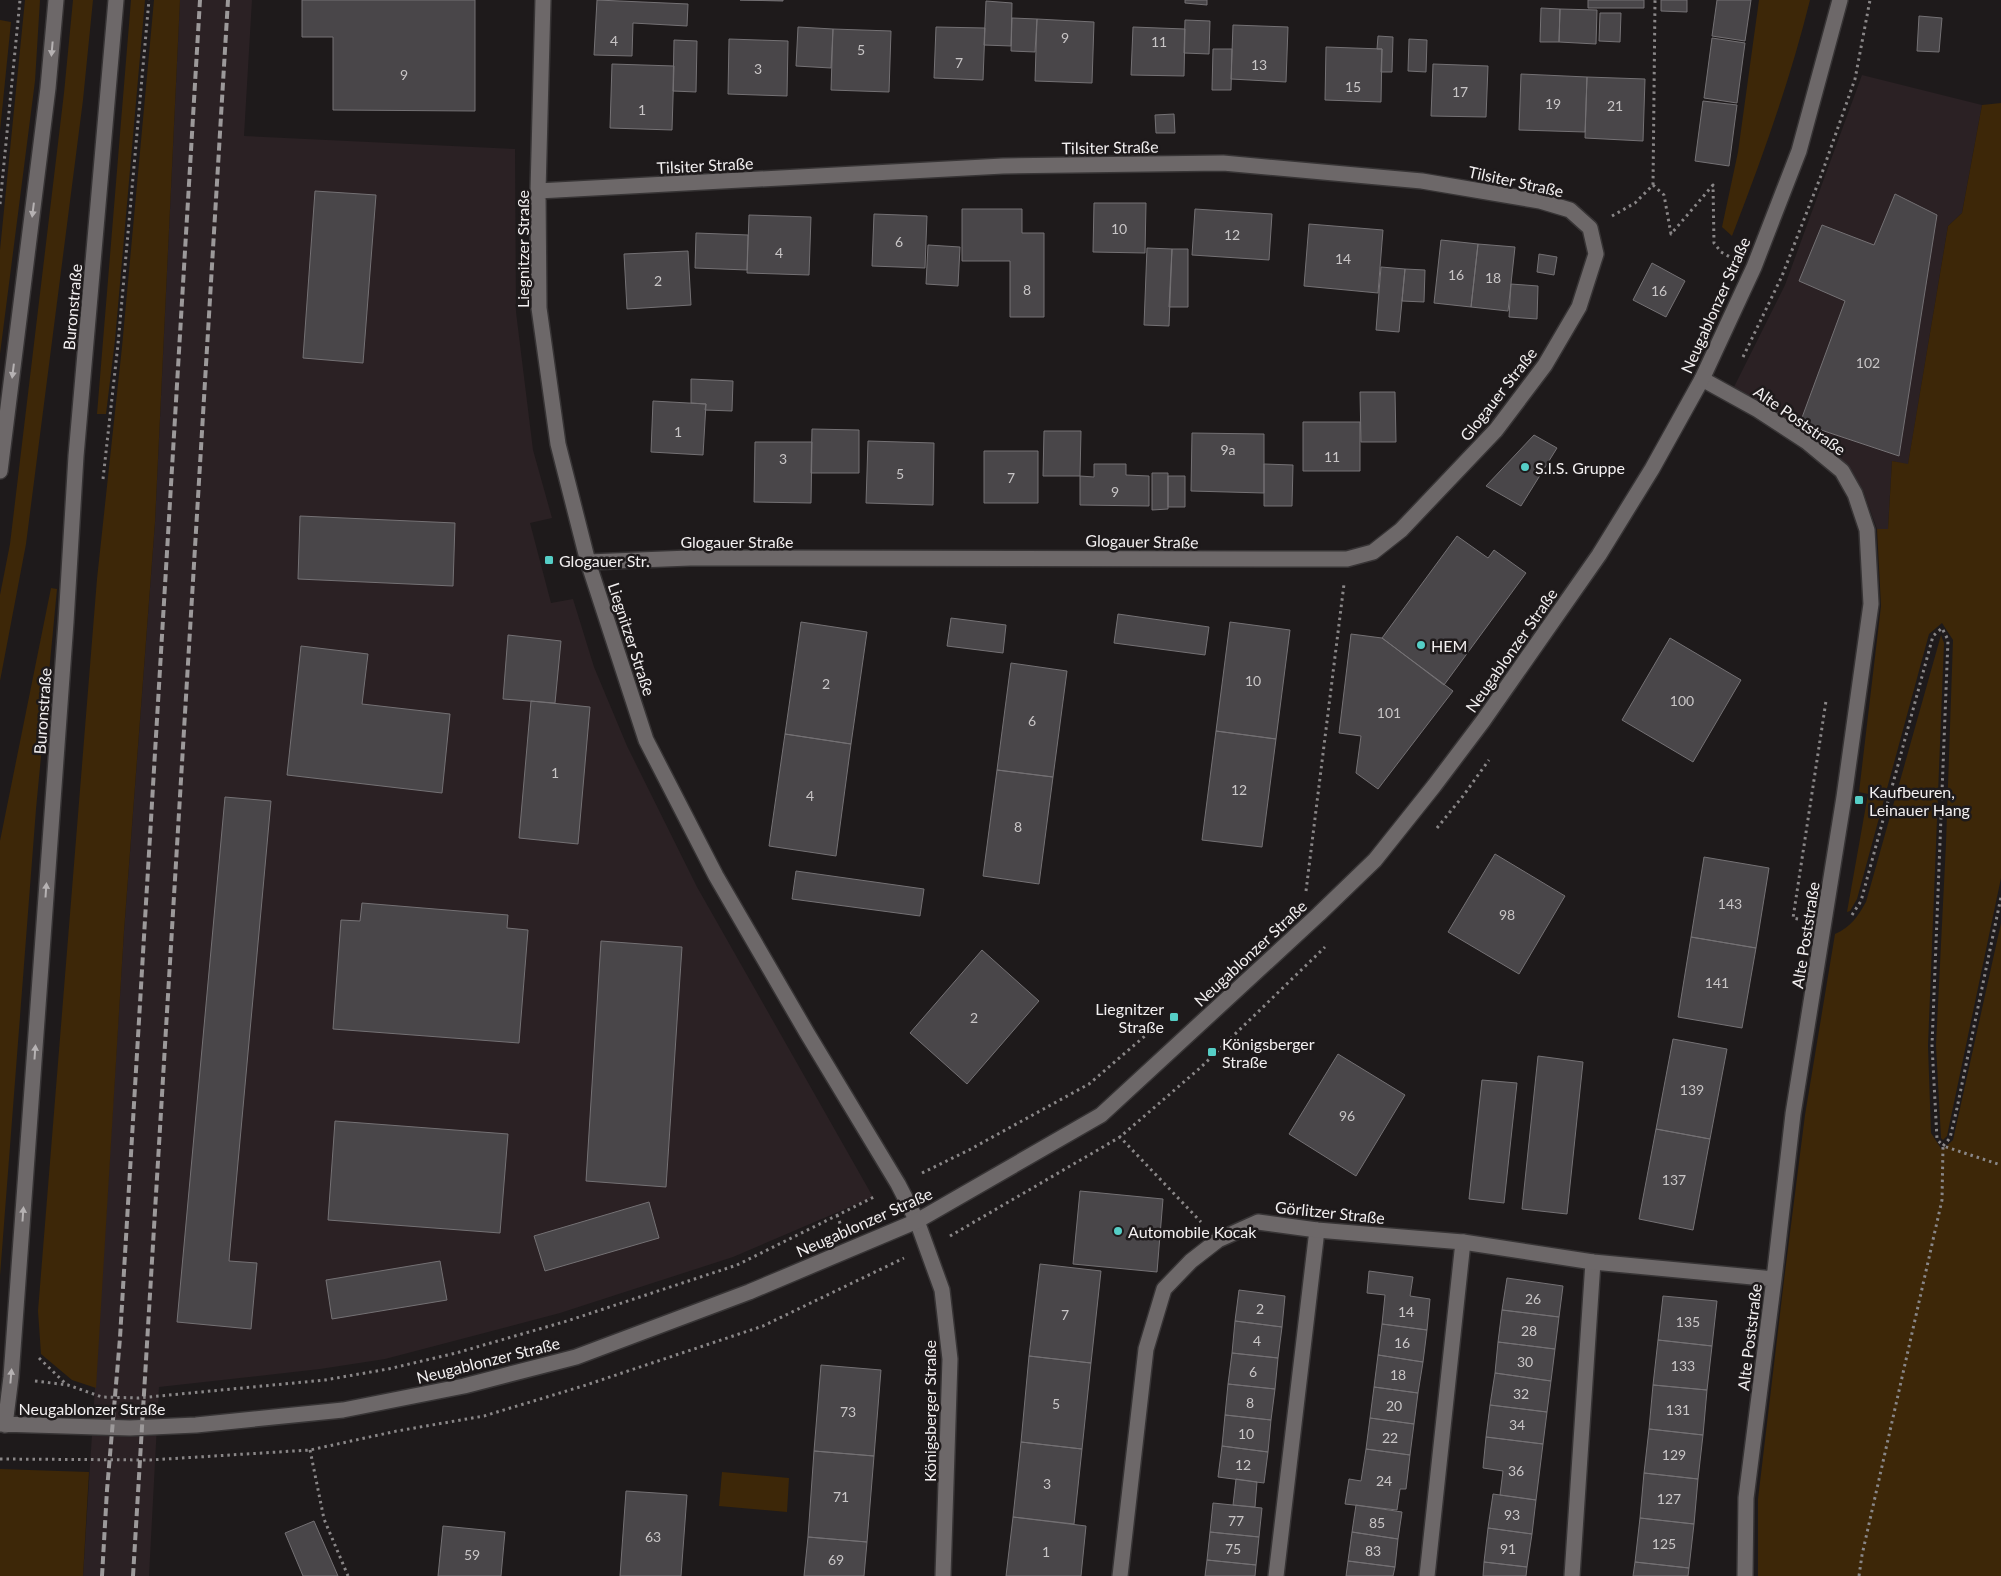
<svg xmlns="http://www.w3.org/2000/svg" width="2001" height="1576" font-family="Lato,sans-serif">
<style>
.built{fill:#2b2124}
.green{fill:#3d2708}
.building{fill:#494649;stroke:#747174}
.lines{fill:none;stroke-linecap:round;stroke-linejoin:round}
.lane-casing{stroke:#373435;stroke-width:18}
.street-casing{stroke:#373435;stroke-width:18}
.secondary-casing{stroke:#373435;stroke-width:18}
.path{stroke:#8a8788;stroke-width:3;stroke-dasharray:2.5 4;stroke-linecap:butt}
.lane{stroke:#6d6869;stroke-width:15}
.street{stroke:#6d6869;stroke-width:15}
.secondary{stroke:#6d6869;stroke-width:15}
.rail{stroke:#9c999a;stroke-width:4;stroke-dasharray:8 4;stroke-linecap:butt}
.oneway{fill:#b6b2b3}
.poi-dot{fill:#55cec6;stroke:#1e1a1b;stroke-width:2}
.labels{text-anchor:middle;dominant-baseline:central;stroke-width:5;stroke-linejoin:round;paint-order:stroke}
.number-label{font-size:14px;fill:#c8c5c6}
.street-label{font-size:16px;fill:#f2eff0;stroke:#1e1a1b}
.poi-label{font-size:16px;fill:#f2eff0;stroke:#1e1a1b;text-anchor:start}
</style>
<rect width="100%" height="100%" fill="#1e1a1b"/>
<path class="built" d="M180,0H252L244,136L515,149L516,312L533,450L552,518L530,523L551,603L573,599L594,667L627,746L697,887L873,1197L733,1257L560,1313L385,1359L320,1369L159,1387L149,1576H83L124,931L155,522Z
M1862,75L1982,105L1962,213L1948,226L1908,465L1892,461L1888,529H1877L1863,490L1846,465L1812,437L1733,389L1785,285Z"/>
<path class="green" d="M25,0H40L35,81L0,354V250Z
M73,0H93L83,100L26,544L0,681V595L10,544L64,93Z
M131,0H145L115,340L106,414H97Z
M154,0H180L155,522L124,931L96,1388L72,1380L41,1354L38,1311L97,579L122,347Z
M1759,0H1810C1790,81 1762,158 1732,236L1722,227L1738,152Z
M0,20L11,22L0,131Z
M2001,103V878L1947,1136L1943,1140L1941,1138L1936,1045L1946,843L1953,640L1942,623L1929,634L1857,899L1850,911L1847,912L1868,794L1859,792L1881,606L1877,529H1888L1892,461L1908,464L1948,226L1962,213L1982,105Z
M51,588L57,589L36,809L0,1276V841Z
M1941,635L1944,643L1928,1046L1931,1133L1942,1150L1953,1140L2001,923V1576H1758V1499L1784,1280L1805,1115L1835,934C1851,927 1858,916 1866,902Z
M0,1469L89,1472L83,1576H0Z
M722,1472L789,1478L787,1512L719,1506Z"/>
<path class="building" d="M302,0H475V111L333,110V37H302Z
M597,0L688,4L687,26L633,23L632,56L594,55Z
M740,0H783V1Z
M1185,0H1207V5L1185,3Z
M1588,0H1644V8H1588Z
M1661,0H1687V12L1661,11Z
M1717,0H1751L1745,41L1712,36Z
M986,1L1012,3L1011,46L984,45Z
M1541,8L1560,9L1559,42H1540Z
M1560,9L1597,10L1596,44L1559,42Z
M1600,13H1621L1620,42L1599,41Z
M1919,16L1942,18L1939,52L1917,51Z
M1012,18L1037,19L1035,52L1011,51Z
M1037,19L1094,22L1092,83L1035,81Z
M1185,20L1210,21L1209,54L1184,53Z
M1233,25L1288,27L1286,82L1231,79Z
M798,27L833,29L831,68L796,66Z
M936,27L985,28L983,80L934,78Z
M1133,27L1185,29L1184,76L1131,75Z
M833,29L891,31L889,92L831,90Z
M1378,36L1393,37L1392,72H1381L1382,49H1377Z
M1712,38L1745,43L1737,103L1704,98Z
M729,39L788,41L787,96L728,94Z
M1409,39L1427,40L1426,72L1408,71Z
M674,40L697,41L696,92L673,91Z
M1326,47L1382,49L1381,102L1325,100Z
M1213,49H1232L1231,90H1212Z
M612,64L674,66L672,130L610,128Z
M1433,64L1488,66L1486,117L1431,116Z
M1521,74L1587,77L1585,132L1519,130Z
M1587,77L1645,79L1643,141L1585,138Z
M1703,101L1737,105L1729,166L1695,161Z
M1174,114L1175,133H1156L1155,115Z
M315,191L376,195L363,363L303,358Z
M1895,194L1937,215L1899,456L1800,423L1845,301L1799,281L1822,225L1874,245Z
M1094,203H1146L1145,253L1093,252Z
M962,209H1022V233H1044V317H1010V261H962Z
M1195,209L1272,214L1269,260L1192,255Z
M874,214L927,216L925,268L872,266Z
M749,215L811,217L809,275L747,273Z
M1309,224L1383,230L1378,293L1304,286Z
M696,233L748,235L747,270L695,268Z
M1441,240L1478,244L1471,307L1434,303Z
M1478,244L1515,247L1508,311L1471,307Z
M928,245L960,247L958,286L926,284Z
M1147,248L1172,249L1169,326L1144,325Z
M1172,249H1188V307H1169Z
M688,251L691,305L627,309L624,254Z
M1539,254L1557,257L1554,275L1537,272Z
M1652,263L1685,281L1666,317L1633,300Z
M1381,267L1405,269L1399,332L1376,330Z
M1405,269L1425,270L1424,302L1402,301Z
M1511,284L1538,286L1537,319L1509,317Z
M691,379L733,381L732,411L705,410L706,404L691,403Z
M1360,392H1395L1396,442H1361Z
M653,401L706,404L703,455L651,452Z
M1303,422H1360V471H1303Z
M812,429L859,430V473H811Z
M1044,431H1081L1080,476H1043Z
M1192,433L1264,434V493L1191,491Z
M1534,435L1557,448L1521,506L1486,486Z
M868,441L934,443L933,505L866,503Z
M755,442H812L811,503L754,502Z
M984,451H1038V503H984Z
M1094,464H1126V475L1149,476V506L1080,505V476L1094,477Z
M1264,464L1293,465L1292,506H1264Z
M1152,473H1168V509L1152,510Z
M1168,476H1185V507H1168Z
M300,516L455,523L453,586L298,579Z
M1457,536L1488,558L1494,550L1526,573L1444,685L1382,638Z
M1118,614L1209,627L1205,655L1114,643Z
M951,618L1006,625L1003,653L947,646Z
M801,622L867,632L851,744L785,734Z
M1230,622L1290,630L1276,739L1216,731Z
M1351,634L1382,638L1453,691L1378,789L1356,773L1361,736L1339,733Z
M508,635L561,641L555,703L503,699Z
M1670,638L1741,680L1693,762L1622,720Z
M301,646L368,654L362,704L450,714L442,793L287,775Z
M1011,663L1067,671L1053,777L997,770Z
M531,701L590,707L578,844L519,838Z
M1216,731L1276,739L1262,847L1202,840Z
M785,734L851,744L836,856L769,846Z
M997,770L1053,777L1039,884L983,876Z
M225,797L271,801L229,1261L257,1263L251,1329L177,1322Z
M1495,854L1565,896L1519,974L1448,932Z
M1704,857L1769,868L1756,948L1691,937Z
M796,871L924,889L920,916L792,899Z
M362,903L508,915L507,928L528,930L519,1043L333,1029L341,920L360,921Z
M1691,937L1756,948L1742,1028L1678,1017Z
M601,941L682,947L666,1187L586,1181Z
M982,950L1039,1001L967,1084L910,1033Z
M1673,1039L1727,1049L1710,1139L1656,1129Z
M1338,1054L1405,1095L1356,1176L1289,1134Z
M1538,1056L1583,1062L1567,1214L1522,1209Z
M1482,1080L1517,1083L1504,1203L1469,1199Z
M335,1121L508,1134L500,1233L328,1220Z
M1656,1129L1710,1139L1693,1230L1639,1219Z
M1080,1191L1163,1199L1157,1272L1073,1264Z
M649,1202L659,1238L545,1271L534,1236Z
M440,1261L447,1300L332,1319L326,1280Z
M1040,1264L1101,1271L1091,1363L1029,1356Z
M1369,1271L1413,1277L1410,1296L1430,1299L1427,1330L1382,1324L1385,1295L1367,1293Z
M1507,1278L1563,1286L1559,1317L1502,1310Z
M1239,1290L1285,1296L1282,1327L1235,1321Z
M1663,1296L1717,1301L1712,1346L1658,1340Z
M1502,1310L1559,1317L1555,1349L1498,1342Z
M1235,1321L1282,1327L1278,1358L1232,1353Z
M1382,1324L1427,1330L1423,1362L1378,1355Z
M1658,1340L1712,1346L1707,1390L1653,1385Z
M1498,1342L1555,1349L1551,1381L1495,1373Z
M1232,1353L1278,1358L1275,1389L1228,1384Z
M1378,1355L1423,1362L1418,1393L1374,1387Z
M1029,1356L1091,1363L1082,1449L1021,1442Z
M821,1365L881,1370L874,1456L814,1451Z
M1495,1373L1551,1381L1547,1412L1490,1405Z
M1228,1384L1275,1389L1271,1420L1225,1415Z
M1653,1385L1707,1390L1703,1435L1649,1429Z
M1374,1387L1418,1393L1414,1424L1370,1418Z
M1490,1405L1547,1412L1543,1444L1486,1437Z
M1225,1415L1271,1420L1268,1452L1222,1446Z
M1370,1418L1414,1424L1410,1455L1366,1449Z
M1649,1429L1703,1435L1698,1479L1644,1473Z
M1486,1437L1543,1444L1536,1500L1500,1495L1503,1471L1483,1468Z
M1021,1442L1082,1449L1074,1524L1013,1517Z
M1222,1446L1268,1452L1264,1483L1218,1477Z
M1366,1449L1410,1455L1406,1489H1400L1397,1510L1345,1504L1349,1479L1361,1481Z
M814,1451L874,1456L867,1542L808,1537Z
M1644,1473L1698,1479L1694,1524L1640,1518Z
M1236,1479L1257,1482L1255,1507L1233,1505Z
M626,1491L687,1495L681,1576H620Z
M1493,1494L1536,1500L1532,1534L1488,1528Z
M1213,1503L1262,1508L1259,1537L1210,1532Z
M1356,1505L1402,1512L1398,1539L1352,1532Z
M1013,1517L1086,1526L1081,1576H1006Z
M1640,1518L1694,1524L1689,1568L1635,1562Z
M314,1521L338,1576H303L285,1533Z
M443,1526L505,1532L501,1576H438Z
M1488,1528L1532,1534L1527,1567L1484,1562Z
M1210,1532L1259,1537L1256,1565L1207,1560Z
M1352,1532L1398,1539L1395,1567L1348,1561Z
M808,1537L867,1542L864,1576H804Z
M1207,1560L1256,1565L1255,1576H1205Z
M1348,1561L1395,1567L1393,1576H1346Z
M1484,1562L1527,1567L1526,1576H1483Z
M1635,1562L1689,1568L1688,1576H1633Z"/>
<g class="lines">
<g class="lane-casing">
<path id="lane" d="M1276,1576L1317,1230
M1427,1576L1463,1242
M1572,1576L1593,1262"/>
</g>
<g class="street-casing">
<path id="street" d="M543,0L538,191L539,308L558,444L588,562L646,740L716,876L807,1033L898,1184L917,1221L942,1290L950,1359L943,1576
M538,191L1003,166L1223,163L1422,181L1540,201L1570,210L1590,228L1596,254L1579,307L1545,365L1496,430L1401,530L1373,552L1347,559L690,558L588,562
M1702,379L1758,410L1807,442L1842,471L1855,494L1867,530L1871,604L1844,797L1793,1114L1774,1279L1746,1498L1745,1576
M1120,1576L1146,1349L1164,1289L1191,1261L1218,1240L1258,1222L1317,1230L1463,1242L1593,1262L1774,1279"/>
</g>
<g class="secondary-casing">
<path id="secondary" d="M0,471L48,88L56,0
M0,1424L130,1428L196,1425L343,1410L464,1386L576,1357L749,1292L917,1221L1101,1115L1319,914L1375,860L1434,786L1483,721L1599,555L1652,469L1702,379L1754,267L1799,151L1840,0
M5,1425L11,1377L66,622L76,456L116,0"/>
</g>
<path class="path" d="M1653,185L1664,195L1671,234L1713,185L1714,243L1721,252L1730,257
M0,204L20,0
M1612,216L1635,203L1653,185L1655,0
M1743,357L1782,276L1822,173L1855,79L1870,0
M103,479L118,344L149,0
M1437,828L1463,796L1489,760
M1306,891L1344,584
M1852,915L1861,901L1933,636L1942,628L1948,640L1932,1045L1937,1139L1943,1146L1950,1138L1957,1108L2001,897
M1798,919L1793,918L1826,701
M1119,1136L1201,1222
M922,1173L969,1150L1089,1084L1153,1029
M837,1215L841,1226
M950,1236L1120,1137L1200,1068L1325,947
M39,1358L67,1385
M35,1381L68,1385L102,1397L139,1398L325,1380L388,1369L456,1353L567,1321L737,1265L876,1196
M310,1450L324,1519L348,1576
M0,1459L150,1460L310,1450L397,1431L484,1416L583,1386L763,1326L904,1258
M1859,1576L1862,1555L1942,1200L1943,1146L2001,1165"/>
<use href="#lane" class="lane"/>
<use href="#street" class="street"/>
<use href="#secondary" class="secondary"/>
<path class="rail" d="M102,1576L107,1490L120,1338L200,0
M133,1576L228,0"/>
</g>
<defs><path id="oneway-solid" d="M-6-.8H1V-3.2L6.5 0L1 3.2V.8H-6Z" transform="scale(1.25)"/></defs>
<g class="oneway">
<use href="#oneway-solid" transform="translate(52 49) rotate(95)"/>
<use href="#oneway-solid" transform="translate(33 210) rotate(97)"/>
<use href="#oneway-solid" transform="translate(13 371) rotate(97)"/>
<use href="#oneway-solid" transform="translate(46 890) rotate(-86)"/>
<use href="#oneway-solid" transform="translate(35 1052) rotate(-86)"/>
<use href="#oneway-solid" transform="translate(23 1214) rotate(-86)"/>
<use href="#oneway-solid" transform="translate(11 1376) rotate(-85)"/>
</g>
<g class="poi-dot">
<circle cx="1525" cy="467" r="5"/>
<rect x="544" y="555" width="10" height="10" rx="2.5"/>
<circle cx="1421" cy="645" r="5"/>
<rect x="1854" y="795" width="10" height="10" rx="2.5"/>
<rect x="1169" y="1012" width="10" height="10" rx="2.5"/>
<rect x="1207" y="1047" width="10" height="10" rx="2.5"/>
<circle cx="1118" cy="1231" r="5"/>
</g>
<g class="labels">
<g class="number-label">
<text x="1065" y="37">9</text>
<text x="614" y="40">4</text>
<text x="1159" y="41">11</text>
<text x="861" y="49">5</text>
<text x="959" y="62">7</text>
<text x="1259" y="64">13</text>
<text x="758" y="68">3</text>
<text x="404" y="74">9</text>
<text x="1353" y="86">15</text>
<text x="1460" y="91">17</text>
<text x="1553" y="103">19</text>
<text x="1615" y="105">21</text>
<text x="642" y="109">1</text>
<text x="1119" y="228">10</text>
<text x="1232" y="234">12</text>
<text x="899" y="241">6</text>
<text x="779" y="252">4</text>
<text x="1343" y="258">14</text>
<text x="1456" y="274">16</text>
<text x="1493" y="277">18</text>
<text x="658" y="280">2</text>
<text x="1027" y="289">8</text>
<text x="1659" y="290">16</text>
<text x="1868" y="362">102</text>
<text x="678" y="431">1</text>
<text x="1228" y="449">9a</text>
<text x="1332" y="456">11</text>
<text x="783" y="458">3</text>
<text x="900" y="473">5</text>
<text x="1011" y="477">7</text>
<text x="1115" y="491">9</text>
<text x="1253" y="680">10</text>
<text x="826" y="683">2</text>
<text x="1682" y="700">100</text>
<text x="1389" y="712">101</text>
<text x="1032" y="720">6</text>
<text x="555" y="772">1</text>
<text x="1239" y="789">12</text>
<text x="810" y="795">4</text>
<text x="1018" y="826">8</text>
<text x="1730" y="903">143</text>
<text x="1507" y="914">98</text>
<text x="1717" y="982">141</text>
<text x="974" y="1017">2</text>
<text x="1692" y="1089">139</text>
<text x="1347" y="1115">96</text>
<text x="1674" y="1179">137</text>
<text x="1533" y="1298">26</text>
<text x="1260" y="1308">2</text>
<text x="1406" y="1311">14</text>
<text x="1065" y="1314">7</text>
<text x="1688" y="1321">135</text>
<text x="1529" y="1330">28</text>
<text x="1257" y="1340">4</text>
<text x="1402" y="1342">16</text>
<text x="1525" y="1361">30</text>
<text x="1683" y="1365">133</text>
<text x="1253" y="1371">6</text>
<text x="1398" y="1374">18</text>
<text x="1521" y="1393">32</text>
<text x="1250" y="1402">8</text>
<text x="1056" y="1403">5</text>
<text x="1394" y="1405">20</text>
<text x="1678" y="1409">131</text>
<text x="848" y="1411">73</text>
<text x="1517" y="1424">34</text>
<text x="1246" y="1433">10</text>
<text x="1390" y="1437">22</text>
<text x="1674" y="1454">129</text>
<text x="1243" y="1464">12</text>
<text x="1516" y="1470">36</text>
<text x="1384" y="1480">24</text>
<text x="1047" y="1483">3</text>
<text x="841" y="1496">71</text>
<text x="1669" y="1498">127</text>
<text x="1512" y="1514">93</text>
<text x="1236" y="1520">77</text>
<text x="1377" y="1522">85</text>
<text x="653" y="1536">63</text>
<text x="1664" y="1543">125</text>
<text x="1233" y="1548">75</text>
<text x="1508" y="1548">91</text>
<text x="1373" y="1550">83</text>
<text x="1046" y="1551">1</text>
<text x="472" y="1554">59</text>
<text x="836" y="1559">69</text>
</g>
<g class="street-label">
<text transform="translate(1110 147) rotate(-1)">Tilsiter Straße</text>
<text transform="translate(705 165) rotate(-3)">Tilsiter Straße</text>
<text transform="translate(1516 181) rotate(12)">Tilsiter Straße</text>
<text transform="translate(522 249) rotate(-90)">Liegnitzer Straße</text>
<text transform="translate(1715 305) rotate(-66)">Neugablonzer Straße</text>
<text transform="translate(72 307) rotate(-85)">Buronstraße</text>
<text transform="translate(1498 394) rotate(-52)">Glogauer Straße</text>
<text transform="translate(1800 420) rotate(35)">Alte Poststraße</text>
<text x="737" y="541">Glogauer Straße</text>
<text transform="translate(1142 541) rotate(1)">Glogauer Straße</text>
<text transform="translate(632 639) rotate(72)">Liegnitzer Straße</text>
<text transform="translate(1511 650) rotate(-55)">Neugablonzer Straße</text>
<text transform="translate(42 711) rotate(-86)">Buronstraße</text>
<text transform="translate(1805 935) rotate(-81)">Alte Poststraße</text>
<text transform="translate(1250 953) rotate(-43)">Neugablonzer Straße</text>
<text transform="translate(1330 1212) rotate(6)">Görlitzer Straße</text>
<text transform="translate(864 1222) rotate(-24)">Neugablonzer Straße</text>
<text transform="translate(1749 1337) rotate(-83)">Alte Poststraße</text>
<text transform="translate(488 1360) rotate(-14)">Neugablonzer Straße</text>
<text x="92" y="1408">Neugablonzer Straße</text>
<text transform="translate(929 1411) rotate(-90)">Königsberger Straße</text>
</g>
<g class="poi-label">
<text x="1535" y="467">S.I.S. Gruppe</text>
<text x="559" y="560">Glogauer Str.</text>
<text x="1431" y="645">HEM</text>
<text x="1869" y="791">Kaufbeuren,<tspan x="1869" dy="18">Leinauer Hang</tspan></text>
<text x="1164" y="1008" text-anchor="end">Liegnitzer<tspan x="1164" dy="18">Straße</tspan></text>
<text x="1222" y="1043">Königsberger<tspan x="1222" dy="18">Straße</tspan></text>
<text x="1128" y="1231">Automobile Kocak</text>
</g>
</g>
</svg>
